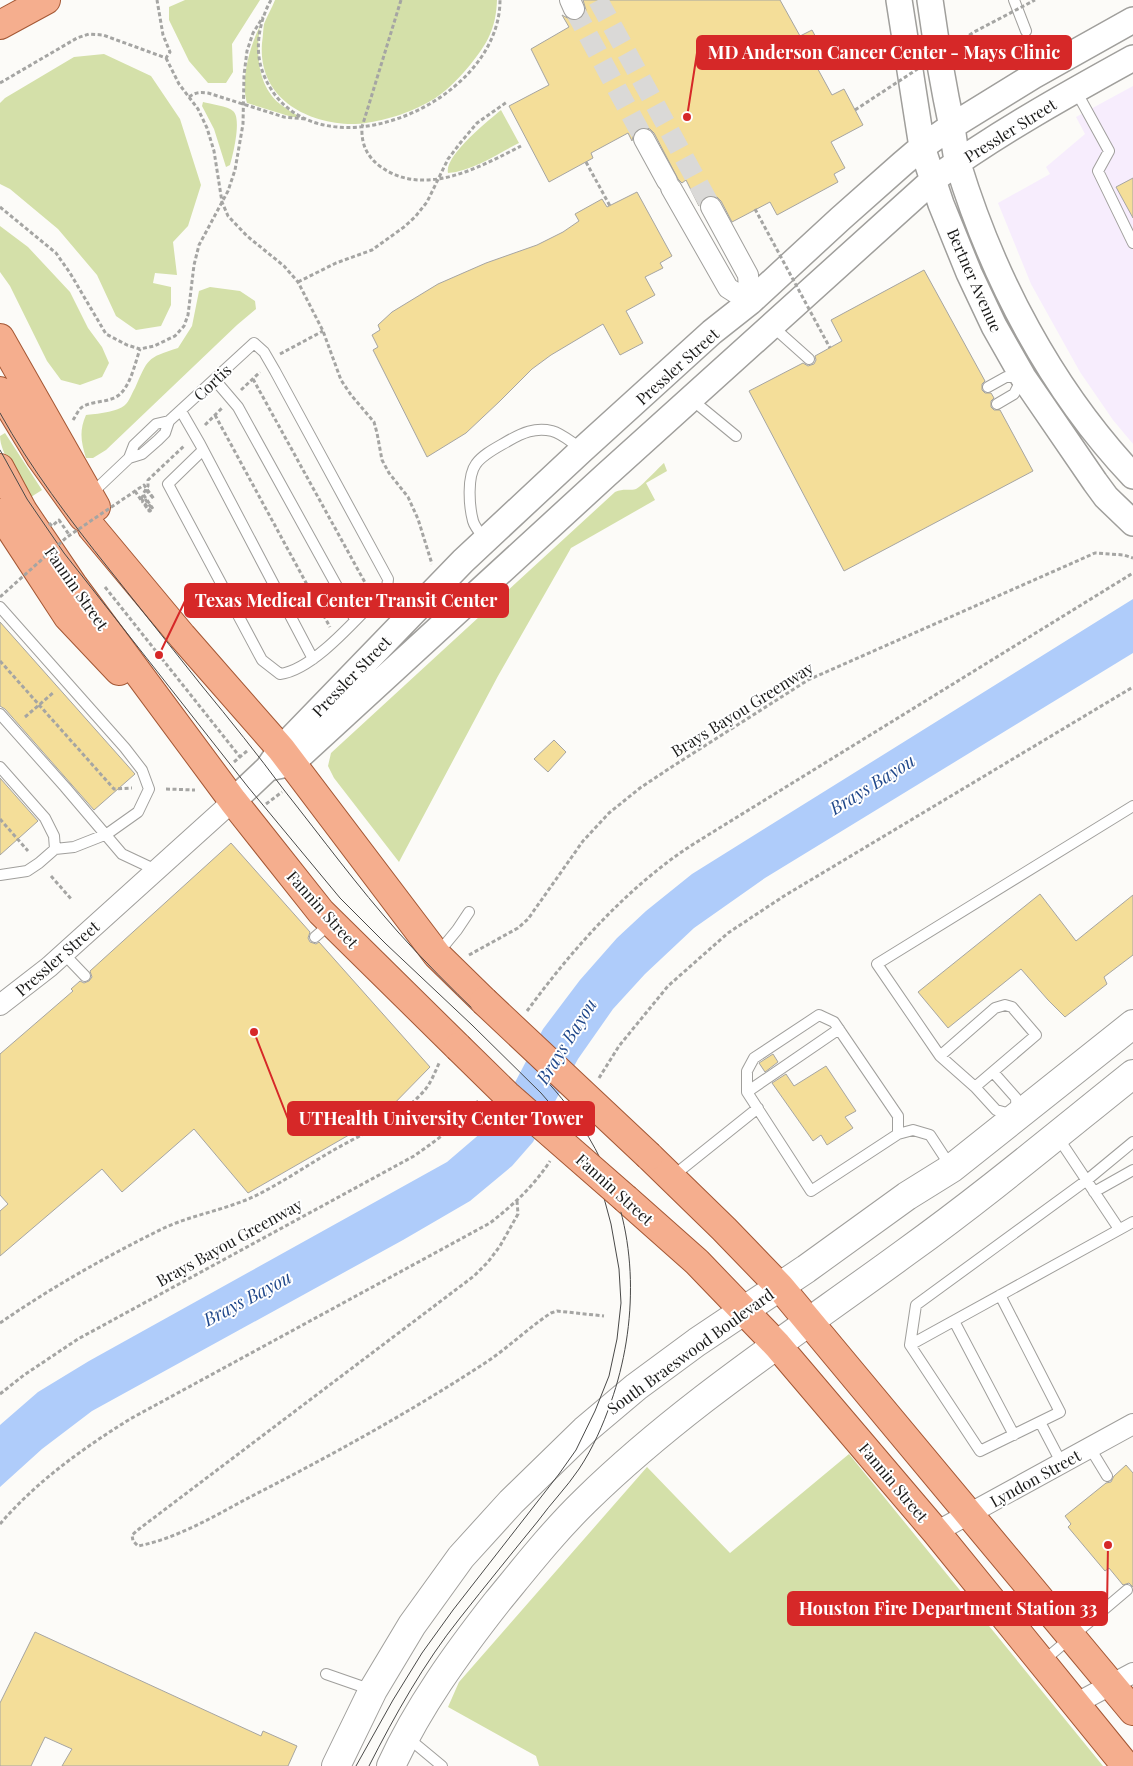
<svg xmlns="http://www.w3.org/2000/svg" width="1133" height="1766" font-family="'Playfair Display',serif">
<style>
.industrial{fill:#f7edfd}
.green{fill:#d4e0a9}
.water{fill:#afccfa}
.building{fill:#f4de99;stroke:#a6a5a2}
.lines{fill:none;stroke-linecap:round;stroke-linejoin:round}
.minor-tunnel{stroke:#dad9d7;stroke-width:20;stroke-dasharray:20 10;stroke-linecap:butt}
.service-casing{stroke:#a09f9c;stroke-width:12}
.minor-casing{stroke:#a09f9c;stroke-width:22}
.tertiary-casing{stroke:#a09f9c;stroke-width:28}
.secondary-casing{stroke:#a09f9c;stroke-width:30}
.primary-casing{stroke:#a45734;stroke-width:30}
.path{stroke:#a5a5a3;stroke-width:3;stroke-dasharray:4 2.5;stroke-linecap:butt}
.service{stroke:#fff;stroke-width:10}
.minor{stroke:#fff;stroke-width:20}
.tertiary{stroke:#fff;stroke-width:25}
.secondary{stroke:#fff;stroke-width:28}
.primary{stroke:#f5ae8e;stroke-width:28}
.tram{stroke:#494948;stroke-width:1}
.primary-bridge-casing{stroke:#a45734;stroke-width:30;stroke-linecap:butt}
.path-bridge{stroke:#a5a5a3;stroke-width:3;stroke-dasharray:4 2.5;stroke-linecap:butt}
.primary-bridge{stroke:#f5ae8e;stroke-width:28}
.labels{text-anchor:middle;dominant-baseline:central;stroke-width:4;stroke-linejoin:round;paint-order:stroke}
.street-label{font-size:16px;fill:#1a1a19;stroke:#fff}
.water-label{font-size:18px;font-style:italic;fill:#1f478a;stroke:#fff}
.leader{fill:none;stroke:#d62828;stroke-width:2}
.callout-dot{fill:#d62828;stroke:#fff;stroke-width:2}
.callout{fill:#d62828;stroke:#d62828;stroke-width:2}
.callout-label{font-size:18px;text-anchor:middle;font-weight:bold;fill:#fff}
</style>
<rect width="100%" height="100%" fill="#fcfbf8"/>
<path class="industrial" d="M1133,86V444L1113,420L1080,372L1031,284L998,203L1050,174L1046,167L1085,134L1076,117Z"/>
<path class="green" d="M185,0H260L232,44L233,72L226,83H208L189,61L169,20V7Z
M275,0H497C496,28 488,43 470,65C456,82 441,97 421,106C401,116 370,125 348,124C301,121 258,95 262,43C263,37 263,30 264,24C267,16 272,8 275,0Z
M260,26C256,53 257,85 280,104C286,109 294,113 300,117H292L247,103C240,80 250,46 260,26Z
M104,54L151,76L180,119L201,185L188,226L173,242L177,275L155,273L153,283L171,287V305L161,326L136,330L116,316L97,275L58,229L10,189L0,184V103L5,98L74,57Z
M203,102C210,104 228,106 233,111C242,118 233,155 230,165L226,167L214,129L202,106Z
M501,110L519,143C497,154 473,171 448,173C444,156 489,120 501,110Z
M0,226L28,247L70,292L88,328L102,347L109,363L102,377L80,385L61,380L47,361L10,286L0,272Z
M210,287L240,291L255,301L256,309L237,325L106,450L93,458H86C81,442 79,431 86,415C96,414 117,412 125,405C129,402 132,393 135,388C148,359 146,358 178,348L192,326L199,291Z
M5,433L42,490L31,497C21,482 0,454 0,436Z
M664,463L667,471L646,483L655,500L571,548L498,676L399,862L334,778L328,766L331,753L615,492C624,488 628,491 636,489C642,486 658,468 664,463Z
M849,1454L1103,1766H539L536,1756L448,1707L459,1682L647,1467L730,1553Z"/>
<path class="water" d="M1133,599V653L765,878L694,928L645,974L613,1009L578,1059L533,1142L512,1166L470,1201L403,1240L92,1411L42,1449L0,1487V1425L38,1392L89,1361L447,1162L482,1132L500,1111L543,1029L580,980L617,938L646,911L692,874Z"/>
<path class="building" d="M583,0H780L800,36L812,30L826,56L814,62L832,95L844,89L863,125L831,142L845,168L834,174L838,182L777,215L770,202L732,222L721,201L717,197L712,195L706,196L701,200L699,206L686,180L682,183L678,179L654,133L650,129L644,127L638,129L634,132L632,141L628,133L591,153L593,158L549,182L509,106L549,85L531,49L569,27L562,15L573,21L579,20L583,16L586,10Z
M1133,178V218L1116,187Z
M637,192L672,256L660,263L663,268L645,277L655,295L626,311L643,343L620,355L603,324L551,355L532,369L500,401L466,433L427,457L373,350L378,347L372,335L380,330L378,325L392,312L438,284L486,263L537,245L563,232L579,221L575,214L602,199L607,207Z
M924,270L985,381L982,384V390L985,393H991L994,398L991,401V407L994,410H1000L1033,471L844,571L749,391L803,363L808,366L814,364L816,360L815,356L842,341L831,320Z
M0,622L135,774L94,810L5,709L0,706Z
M554,740L566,752L548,772L534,759Z
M0,778L38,821L0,855Z
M231,843L310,932L308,938L310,942L316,944L319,942L430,1067L382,1116L248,1193L194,1129L122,1192L102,1169L0,1256V1211L8,1204L0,1195V1054L73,991L71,989L80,981L84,983L89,981L92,977L90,971Z
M1040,894L1076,941L1133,895V955L1104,977L1107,984L1065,1017L1048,1000L1021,969L948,1028L918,992Z
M773,1054L778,1062L765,1072L759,1063Z
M826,1066L856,1111L845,1117L853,1128L827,1145L821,1135L813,1141L772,1083L786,1074L794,1086Z
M1126,1465L1133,1473V1587L1129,1583L1123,1585L1109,1568L1105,1571L1068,1527L1071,1524L1065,1516L1106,1483L1111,1482L1114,1476Z
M35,1632L261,1736L263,1731L297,1746L288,1766H62L72,1749L45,1737L31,1766H0V1703Z"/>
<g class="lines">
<path class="minor-tunnel" d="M598,0L711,207
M574,9L644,139"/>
<g class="service-casing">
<path id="service" d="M1014,0L1026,31
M1076,91L1109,151L1098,171L1133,243
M772,326L809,359
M215,380L238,407L355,619
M988,387L1006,377H1023L1014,394L997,404
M691,399L736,436
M181,411L200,444L313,659
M129,458L134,445L156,424L169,421
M90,495L129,458L142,454L158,440L165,433L169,421L254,343L264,352L275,371L388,579L387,588C361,613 315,670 280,674L262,660L168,484L203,450
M486,540C481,534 475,528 473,521C469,506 467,476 476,464C483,454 498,447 508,441C522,433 535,427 552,431C563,434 572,443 582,449
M0,607L125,748L142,770L149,789L138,812L107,834L74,847L55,849L39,863L27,871L0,875
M0,714L65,787L122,854L156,870
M0,767L45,818L54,836L55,849
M315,937L331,923
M63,953L85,976
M438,953L457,930L469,912
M819,1015L834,1022L898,1116V1134L811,1191L747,1092V1071L754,1058Z
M940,1056L995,1008L1005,1005L1012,1007L1036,1035L975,1087
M993,1072L1016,1098L1017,1116L996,1110L975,1087L940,1056L877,964L1133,806
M747,1092L839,1029
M898,1134L913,1130L930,1135L951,1167
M1057,1136L1119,1229
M673,1176L758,1108
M1094,1192L1133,1170
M1000,1295L1060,1412L980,1451L910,1345L916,1305L1087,1180L1133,1142
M954,1321L1014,1435
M910,1345L1133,1222
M1040,1422L1062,1464
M1090,1448L1107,1476
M1042,1662L1127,1590
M326,1674L372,1690
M407,1737L442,1766"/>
</g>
<g class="minor-casing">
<path id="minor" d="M570,0L574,9
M644,139L667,181
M671,188L728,288L750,302
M711,207L748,275L750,302
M0,1005L49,967L233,801
M936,1532L1133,1424
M1075,1704L1133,1673"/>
</g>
<g class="tertiary-casing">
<path id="tertiary" d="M899,0L922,147L941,204L969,273L994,326L1023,377L1095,482L1106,497L1133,523
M930,0C936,43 943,85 952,127C954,139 955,152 958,164C993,278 1051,389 1133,476
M273,767L292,763L605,476L933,180C996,134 1064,96 1133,58
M233,801L268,768L281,749L463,561L582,450L712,332L750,302L840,219L902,164L922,147L952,126L1033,76L1133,20"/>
</g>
<g class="secondary-casing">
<path id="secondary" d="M336,1766L373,1690L412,1625L461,1557L511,1502L585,1430L636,1387L697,1342L806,1269L907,1196L952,1168L1133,1024
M391,1766C418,1707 457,1653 497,1602C525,1568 553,1532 585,1501C682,1406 797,1332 906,1252C984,1196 1058,1134 1133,1074"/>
</g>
<g class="primary-casing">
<path id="primary" d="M0,25L46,0
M0,338L96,507
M0,391L40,457L83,517
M0,468L23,511L73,585L233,801L321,912L458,1047
M0,513L68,617L119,671
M92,528L182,636L281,749L437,955L484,1001
M649,1156L724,1229L780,1287L1133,1711
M626,1199L697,1262L777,1345L936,1532L1126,1766"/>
</g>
<path class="path" d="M271,0C259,21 254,50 263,73C306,184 500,108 500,0
M401,0L362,127C361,144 367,157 381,167C425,198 480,167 521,146
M166,58L179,84L198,109L207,128L214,151L222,202L228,216L247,236L284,266L298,282L323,331L341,380L351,395L374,422L377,433L382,460L389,473L408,497L418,519L432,564
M0,83L77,38L89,34L103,35L166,58L170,52L163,35L157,0
M189,97C196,92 200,92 208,93L284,117L306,119
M586,162L610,206
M0,207L56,253L70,273L106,334L127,345L140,349L154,346L175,336L184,326L188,315L194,265L199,245L228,191L235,170L243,124L244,75L247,51L253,33L263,17
M298,282L336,263L372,250L404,227L415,217L427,202L448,159L461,142L477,123L507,102
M280,354L323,331
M253,379L368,588
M241,390L260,372
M215,415L330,627
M73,420C75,417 77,413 79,410C87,400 107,404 119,395C131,385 135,363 140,349
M205,425L222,408
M146,490L154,499
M135,491L141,500
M141,498L150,511L153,509L143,494L148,486V480L185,445
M105,587L240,757
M0,661L114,789L132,788
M25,717L54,692
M234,762L247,751
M166,789L195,790
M266,804L282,792
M0,819L28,851
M51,876L72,900
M469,955L518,928L528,919L583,841L609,813L640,788L670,768L808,680L1095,553L1124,555L1133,558
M527,1011C569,954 615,901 673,858C688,847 705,837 721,827L1133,573
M599,1078L619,1046L668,986L728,933L784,896L1133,687
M517,1201L518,1214L500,1246L488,1262L474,1276L139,1529L132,1535L133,1541L138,1546C179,1538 216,1515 252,1496C332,1455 410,1412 485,1363C508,1348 528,1328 551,1313L557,1311L604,1316
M0,1323C52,1287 107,1256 164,1228C192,1215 224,1210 253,1197C280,1184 306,1166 332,1151C363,1133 399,1119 424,1091C431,1083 435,1072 440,1061
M0,1394L24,1375L78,1339L414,1156C438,1139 461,1123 479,1100
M0,1524C37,1481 82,1449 130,1419L490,1223C513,1205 534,1186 550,1161"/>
<use href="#service" class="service"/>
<use href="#minor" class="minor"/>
<use href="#tertiary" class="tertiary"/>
<use href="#secondary" class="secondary"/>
<use href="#primary" class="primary"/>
<path class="tram" d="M0,413C31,469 70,520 109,569C140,608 171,647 202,686C230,720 258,755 284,790C322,838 358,887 398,932C424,961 451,988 479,1015C529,1062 570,1097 601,1160C639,1233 638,1325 611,1402C603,1425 593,1448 579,1469C567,1487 551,1503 538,1521C512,1553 486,1585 460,1618C424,1663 395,1715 369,1766
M0,450L27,499L64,553L248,787L340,898L386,944L472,1025L541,1093L566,1122L582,1149L604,1198L611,1224L619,1269L621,1303L617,1339L609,1376L595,1411L576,1450L559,1474L453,1610L422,1653L393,1700L356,1766"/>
<g class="primary-bridge-casing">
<path id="primary-bridge" d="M484,1001L649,1156
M458,1047L507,1095L626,1199"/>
</g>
<path class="path-bridge" d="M855,110L974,32L1035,0
M755,209L830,348
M141,498L143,496L152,509L149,511L142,501
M49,523L52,526L59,520L70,536
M0,597L67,537L144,485L154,499"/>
<use href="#primary-bridge" class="primary-bridge"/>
</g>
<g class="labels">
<g class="street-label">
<text transform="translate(1010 130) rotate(-32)">Pressler Street</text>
<text transform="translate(975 280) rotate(66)">Bertner Avenue</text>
<text transform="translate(677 366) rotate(-42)">Pressler Street</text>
<text transform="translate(212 382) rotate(-43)">Cortis</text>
<text transform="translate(77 588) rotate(55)">Fannin Street</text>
<text transform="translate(351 676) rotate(-46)">Pressler Street</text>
<text transform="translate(742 709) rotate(-32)">Brays Bayou Greenway</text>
<text transform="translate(323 909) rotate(48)">Fannin Street</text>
<text transform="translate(57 958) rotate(-41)">Pressler Street</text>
<text transform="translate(615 1189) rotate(42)">Fannin Street</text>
<text transform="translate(229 1242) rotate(-29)">Brays Bayou Greenway</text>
<text transform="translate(690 1351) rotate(-36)">South Braeswood Boulevard</text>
<text transform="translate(1035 1478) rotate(-29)">Lyndon Street</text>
<text transform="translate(894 1482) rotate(50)">Fannin Street</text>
</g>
<g class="water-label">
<text transform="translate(872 784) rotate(-32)">Brays Bayou</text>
<text transform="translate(566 1041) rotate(-58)">Brays Bayou</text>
<text transform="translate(247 1298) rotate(-28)">Brays Bayou</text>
</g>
</g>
<path class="leader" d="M687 117L697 53M159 655L185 601M254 1032L288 1119M1108 1545L1107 1608"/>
<g class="callout-dot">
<circle cx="687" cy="117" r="5"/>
<circle cx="159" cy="655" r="5"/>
<circle cx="254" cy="1032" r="5"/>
<circle cx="1108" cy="1545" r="5"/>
</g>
<g class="callout">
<rect x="697" y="36" width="374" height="33" rx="5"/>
<rect x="185" y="584" width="323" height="33" rx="5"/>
<rect x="288" y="1102" width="306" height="33" rx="5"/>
<rect x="788" y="1592" width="319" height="33" rx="5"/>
</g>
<g class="callout-label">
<text x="884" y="59">MD Anderson Cancer Center - Mays Clinic</text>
<text x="346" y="607">Texas Medical Center Transit Center</text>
<text x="441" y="1125">UTHealth University Center Tower</text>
<text x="948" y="1615">Houston Fire Department Station 33</text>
</g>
</svg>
